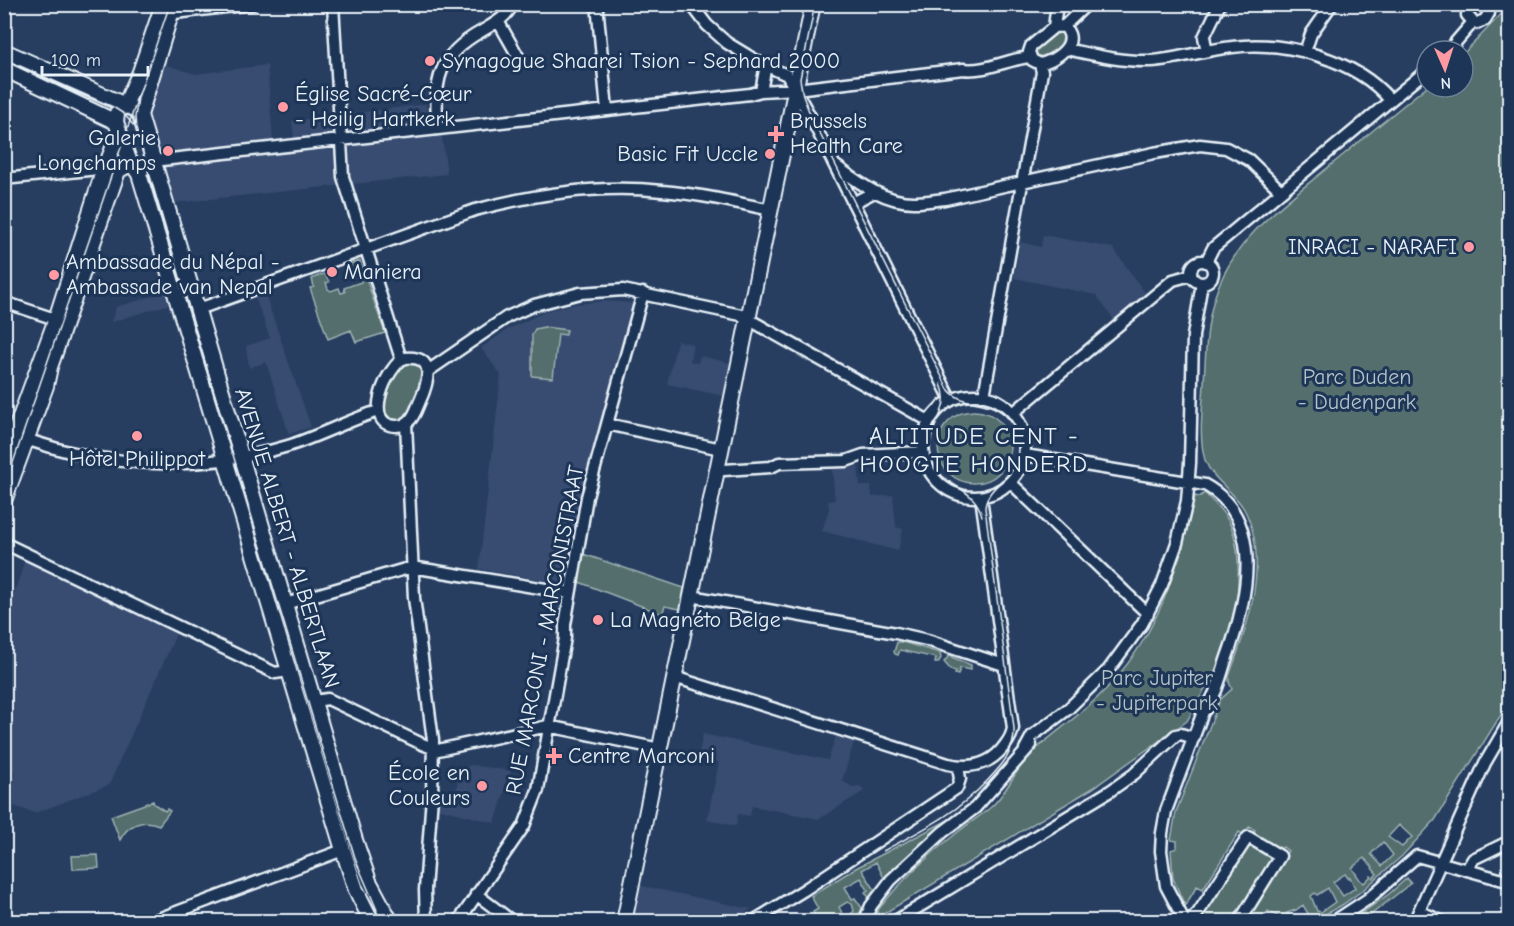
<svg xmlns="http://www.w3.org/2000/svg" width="1514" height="926" font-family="'Comic Neue',sans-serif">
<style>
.built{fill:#374c70}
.green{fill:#536e6c;stroke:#9eb0b2;stroke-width:1.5;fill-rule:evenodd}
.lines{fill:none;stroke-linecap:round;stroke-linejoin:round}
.minor-casing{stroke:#e8f1f8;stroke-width:15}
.major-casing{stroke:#e8f1f8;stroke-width:18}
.minor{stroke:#1d3557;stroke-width:10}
.major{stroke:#1d3557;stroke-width:14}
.tram{stroke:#e8f1f8;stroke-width:1.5}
.poi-dot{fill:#ff9aa2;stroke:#1d3557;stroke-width:2}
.labels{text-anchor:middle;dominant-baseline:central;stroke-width:6;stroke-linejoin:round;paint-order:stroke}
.poi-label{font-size:22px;fill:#e8f1f8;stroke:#1d3557;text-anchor:start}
.park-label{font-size:22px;fill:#b4c3c7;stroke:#1d3557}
.street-label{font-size:22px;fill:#e8f1f8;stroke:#1d3557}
.neighbourhood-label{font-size:24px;letter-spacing:1.5px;fill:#e8f1f8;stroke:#1d3557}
</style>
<rect width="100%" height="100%" fill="#273e61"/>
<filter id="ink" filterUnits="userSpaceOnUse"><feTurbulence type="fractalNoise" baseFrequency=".0167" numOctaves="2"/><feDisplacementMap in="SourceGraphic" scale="12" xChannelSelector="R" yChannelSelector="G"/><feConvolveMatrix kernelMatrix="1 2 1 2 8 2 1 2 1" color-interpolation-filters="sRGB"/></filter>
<g filter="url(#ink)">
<path class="built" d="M161,63L195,74L267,65L273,141L294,138L292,121L426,104L429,129H441L447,174L173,203L143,112Z
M1043,235L1113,248L1145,293L1114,320L1096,295L1014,278L1020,242L1041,247Z
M167,292L170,304L111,322L116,307Z
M265,294L311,427L289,434L266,362L249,368L246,346L270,338L255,297Z
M603,301L634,303L580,496L565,584L479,569L501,375L481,348L508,329L547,311L569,305Z
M677,341L693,344L690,361L698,363L700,356L731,363L724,396L667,384Z
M858,467L860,486H871L872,497L893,495L896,527L903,529L898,551L822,531L829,509L828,501L835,500L832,469Z
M26,557L178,630L109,785L35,813L5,803L15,772L5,767V620Z
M703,734L828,760L836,736L854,742L842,781L853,787L860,786L864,791L819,819L752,806L750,816L738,814L736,826L707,820L719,762L698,757Z
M472,765L511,771L495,823L437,808L436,801L454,802L460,768Z
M638,885L751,909L743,914L746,917L739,921L630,922Z"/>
<path class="green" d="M1509,6V702L1435,820L1402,856L1363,890L1342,905L1313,921H1299L1310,917L1303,905L1296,910L1287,913L1293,921H1276L1279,917L1268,911L1261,921H1242L1288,851L1283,847L1280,849L1254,833L1255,830L1249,827L1244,835L1239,832L1203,889L1197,886L1185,906L1173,878L1171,850L1177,848V841L1171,840L1176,812L1220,700L1232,689L1229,682V676C1248,627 1271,560 1244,509C1234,491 1212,480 1205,460C1198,436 1203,407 1204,383C1206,349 1206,317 1219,285C1240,234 1285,203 1326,169C1359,142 1393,114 1427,86L1463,87V54ZM1399,825L1412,837L1402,847L1388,837ZM1383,842L1393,855L1382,866L1371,854ZM1364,858L1373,867L1372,868L1377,874L1373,878L1371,876L1364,883L1360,880L1352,868ZM1345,874L1348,878L1350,877L1355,888L1343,896L1333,882ZM1328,888L1335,902L1321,912L1317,911L1311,896L1315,893L1317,895Z
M1059,31L1065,36V44L1046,60L1036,57L1034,48L1053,32Z
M360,261L385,333L356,342L351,330L328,339L310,288L314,287L312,279L320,275L325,274L329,282L326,283L328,289L331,291L339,288L341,293L345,292L344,288L361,282L359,276L354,277L349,264Z
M544,327L567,330L566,335L558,334L553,378L532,376V335L535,329Z
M407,362C433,364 422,385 416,400C413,406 411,413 406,417C402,420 398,421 393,420C375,412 387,384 395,371C398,368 404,365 407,362Z
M938 447a36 36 0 1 1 72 0a36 36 0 1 1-72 0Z
M1205,493C1212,501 1220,508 1226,517C1245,545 1238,604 1231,636C1228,646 1220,654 1218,665L1187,721L1093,788L883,914L878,916L877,911C901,881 928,855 958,832C969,823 981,816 991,807C1008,792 1015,769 1032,753C1054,732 1080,716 1101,694C1158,638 1177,572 1195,496L1199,497Z
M583,554L684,588L680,609L665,606L662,614L579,582Z
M897,642H902L940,653L941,658L938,663H935L936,658L900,650L898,655L895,654L894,652Z
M949,656L971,665V670L960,668L958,675L955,674L956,671L951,670L944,662Z
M153,801L154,804L165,811L167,809L170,811L159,825C143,818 127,825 120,840L111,816Z
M950,819L918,846L884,878L876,862L862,870L875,890L869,898L865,892L868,890L861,878L845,887L852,899L855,898L862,908L856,921L850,915L854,911L852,904L847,902L839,907L843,915L832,921H826L824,919L818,921L813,912L818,909L811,896L854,869Z
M1248,843L1273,858L1233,921L1198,922Z
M98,855L99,868L73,869L72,856Z
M1407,878L1411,883L1363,921H1351L1389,894Z"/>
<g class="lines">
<g class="minor-casing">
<path id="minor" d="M333,4L343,177L401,359
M597,4L607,110
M691,4L707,25L727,43L760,63L787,75L812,120L951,400
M1470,4L1468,9L1467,15L1473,22
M166,14L252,4
M498,21L519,58
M1064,26C1066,28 1068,31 1069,34C1074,49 1052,61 1040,64L1032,60L1029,52L1031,46L1054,27L1064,26L1087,4
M1054,27L1057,4
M1066,49C1094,55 1122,62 1151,61C1179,59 1205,50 1232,47C1284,40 1356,59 1390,100
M1207,51L1204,37L1220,4
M1448,51L1473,22L1477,23L1485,20L1489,13L1485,4
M1305,52L1311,34L1332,4
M761,91L766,65
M438,129C433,81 438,55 482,31C495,23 506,18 513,4
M153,161L750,94L761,91L796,89L963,69C986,72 1008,59 1030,57
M836,166C859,183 885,203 916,202C926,202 935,200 945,199L1154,153L1200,145L1226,148L1249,160L1281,191
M4,179L98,169L109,171
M853,203L874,192
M1191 272a11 11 0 1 1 22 0a11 11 0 1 1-22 0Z
M1206,262L1213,248L1427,70
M4,302L61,321
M196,310L475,210C535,194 601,184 662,191C699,194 735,202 771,210
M405,358C437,355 428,383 420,401C417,407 415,416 409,421C406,424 401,426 396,426C361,425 387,365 405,358Z
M428,371L507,317L534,305L580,293L623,290L741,315L929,421
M923 446a51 51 0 1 1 102 0a51 51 0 1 1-102 0Z
M984,396L1042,72L1040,64
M1013,413L1173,280L1191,275
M406,423L414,598L433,740L432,796L425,890L426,922
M607,424L721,449
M4,432C26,439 48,447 70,452C141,469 219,467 288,446C319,436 347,421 378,411
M1025,455L1205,485C1268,520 1246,605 1226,660C1220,678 1217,694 1205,710
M717,469L724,470L771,467L779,463L846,461L863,455L923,452
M1010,482L1148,614
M4,543L275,673L289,671
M691,596L896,633L927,640L1004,665
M285,604L412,567L570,593
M674,677L948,764C970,769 991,765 1005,745C1009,740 1012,735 1013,728L981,497
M314,701L328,699L422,744L438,750L548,726L660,749
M1025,749L1032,736L1068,709L1109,669L1142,624L1162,585L1177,543L1187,501L1190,463L1193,336L1202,283
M1467,869L1473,859L1510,841
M476,894L513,922
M1419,911L1443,922
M150,922L343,850
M458,922L524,826L538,790L565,638V625L587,497L643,293
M752,922L804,890L957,788L960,779L958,766
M864,922L871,906L891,880L943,832L975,808L1031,745
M894,922L1110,791L1134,774L1176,735L1181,734L1194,738
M1185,922L1166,886L1161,851L1162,833L1166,811L1206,704
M1189,922L1198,913L1248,837L1280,856L1239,922
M1333,922L1368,899L1417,856L1510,882
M1414,922L1485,763L1510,720"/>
</g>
<g class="major-casing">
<path id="major" d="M4,51L125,105L140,72L163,4
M4,69L116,122
M140,115L174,4
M153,161L148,166L138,169L129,160L116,122L117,113L125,105L136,110L140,115L355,840L369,881L391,922
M4,461L56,319L101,178L119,133
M4,501L46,386L50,367L118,171L128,165L134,167L139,174L343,850L356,890L372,922
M624,922L813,4"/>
</g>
<use href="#minor" class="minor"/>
<use href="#major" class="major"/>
<path class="tram" d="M815,4L800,79L803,96L810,114L948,389C964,409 990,396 1009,419C1021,433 1021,456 1011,471C1001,485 987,489 985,508L1014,728C1015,751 1003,764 988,780C955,815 924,829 883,851
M4,59L113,107L124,114L134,126
M138,98L135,117L136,129L165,230L356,861L377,910
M941,384C954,413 922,428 932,459C941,489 974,484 982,516
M4,489L170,4"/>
</g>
</g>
<g class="poi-dot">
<circle cx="430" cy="61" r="6"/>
<circle cx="283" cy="107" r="6"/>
<path d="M773 125h6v6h6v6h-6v6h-6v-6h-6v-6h6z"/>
<circle cx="168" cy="151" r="6"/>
<circle cx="770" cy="154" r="6"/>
<circle cx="1469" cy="247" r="6"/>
<circle cx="332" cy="272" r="6"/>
<circle cx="54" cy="275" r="6"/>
<circle cx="137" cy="436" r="6"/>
<circle cx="598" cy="620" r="6"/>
<path d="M551 747h6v6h6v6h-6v6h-6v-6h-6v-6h6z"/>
<circle cx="482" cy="786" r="6"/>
</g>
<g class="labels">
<g class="poi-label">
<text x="442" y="61">Synagogue Shaarei Tsion - Sephard 2000</text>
<text x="295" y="94">Église Sacré-Cœur<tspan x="295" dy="25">- Heilig Hartkerk</tspan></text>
<text x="790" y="121">Brussels<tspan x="790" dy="25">Health Care</tspan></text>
<text x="156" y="138" text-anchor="end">Galerie<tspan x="156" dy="25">Longchamps</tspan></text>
<text x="758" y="154" text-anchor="end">Basic Fit Uccle</text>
<text x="1457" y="247" text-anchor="end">INRACI - NARAFI</text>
<text x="66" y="262">Ambassade du Népal -<tspan x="66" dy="25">Ambassade van Nepal</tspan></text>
<text x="344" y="272">Maniera</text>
<text x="137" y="459" text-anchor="middle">Hôtel Philippot</text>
<text x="610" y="620">La Magnéto Belge</text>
<text x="568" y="756">Centre Marconi</text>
<text x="470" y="773" text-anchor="end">École en<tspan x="470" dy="25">Couleurs</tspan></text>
</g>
<g class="park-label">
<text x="1357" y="377">Parc Duden<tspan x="1357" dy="25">- Dudenpark</tspan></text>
<text x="1157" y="678">Parc Jupiter<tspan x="1157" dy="25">- Jupiterpark</tspan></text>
</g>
<g class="street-label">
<text transform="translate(287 538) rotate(73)">AVENUE ALBERT - ALBERTLAAN</text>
<text transform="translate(545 630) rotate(-79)">RUE MARCONI - MARCONISTRAAT</text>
</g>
<g class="neighbourhood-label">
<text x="974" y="436">ALTITUDE CENT -<tspan x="974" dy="28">HOOGTE HONDERD</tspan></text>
</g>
</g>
<rect width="1514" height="926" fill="none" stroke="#1d3557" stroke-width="24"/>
<rect x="12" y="12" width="1490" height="902" fill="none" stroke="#e8f1f8" stroke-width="2" filter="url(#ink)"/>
<g transform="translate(1445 69) rotate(177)"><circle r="28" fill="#1d3557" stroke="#6e8097" stroke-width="1.5"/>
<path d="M0-4.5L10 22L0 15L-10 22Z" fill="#ff9aa2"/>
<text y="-9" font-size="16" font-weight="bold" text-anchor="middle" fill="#e8f1f8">N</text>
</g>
<path d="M42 66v9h106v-9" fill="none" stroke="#e8f1f8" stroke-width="3"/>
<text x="51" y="66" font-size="18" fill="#e8f1f8" stroke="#1d3557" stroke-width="4.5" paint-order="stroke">100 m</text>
</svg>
